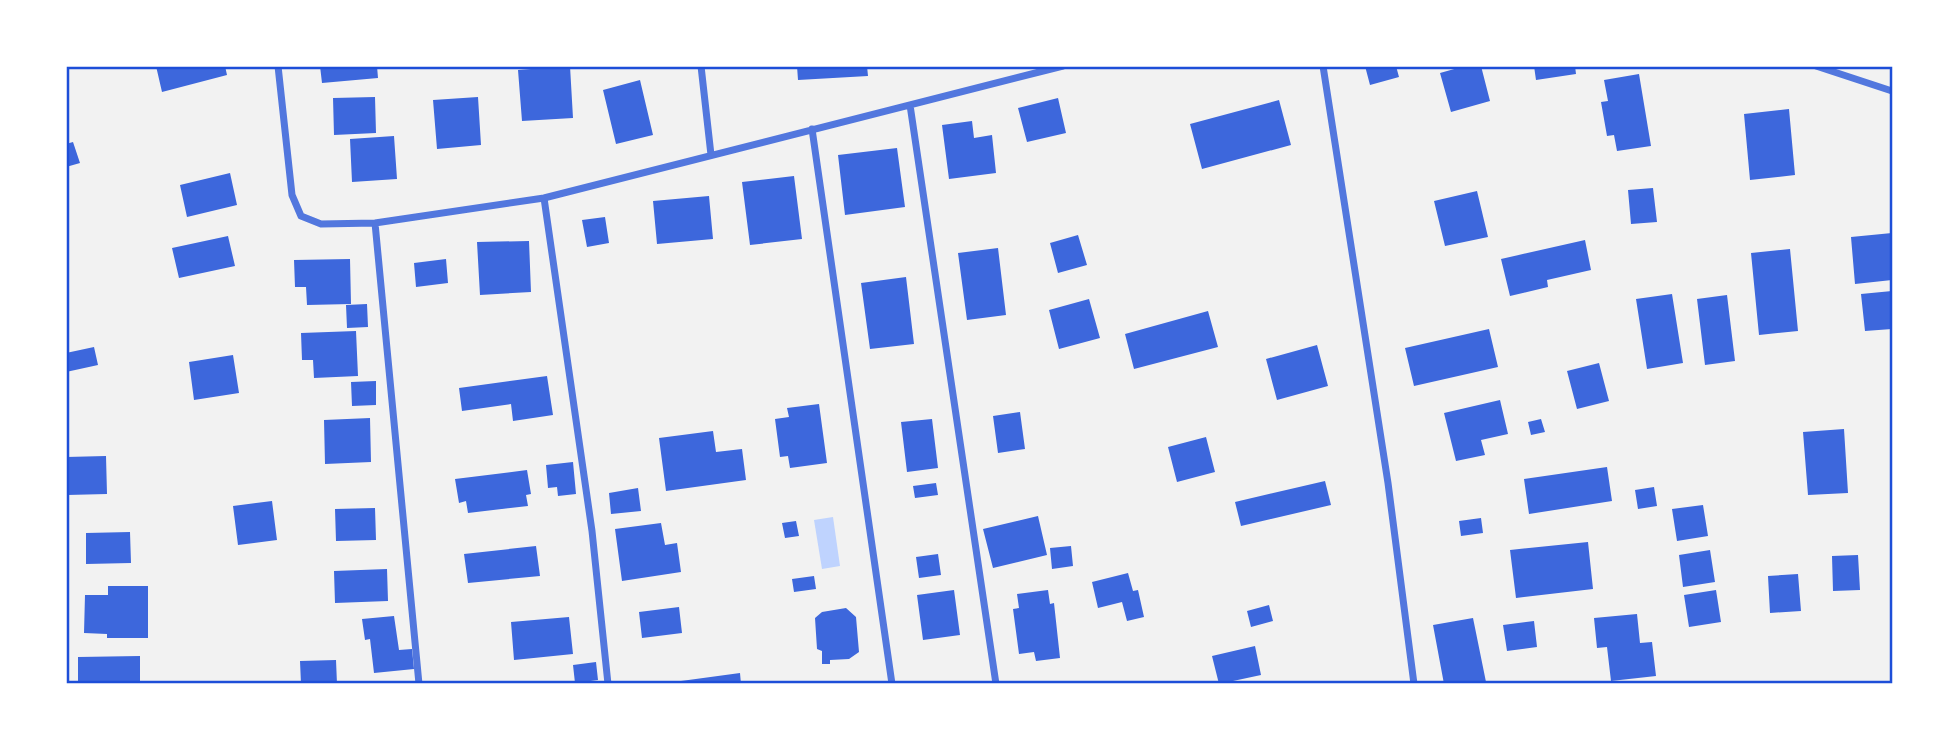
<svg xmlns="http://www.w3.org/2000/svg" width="1959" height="750" font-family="'PT Sans Narrow',sans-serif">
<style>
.water{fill:#bfd3fe}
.building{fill:#3d67dc}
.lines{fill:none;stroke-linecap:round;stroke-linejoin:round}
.minor{stroke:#5277de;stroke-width:7}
.neatline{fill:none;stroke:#1d4ed8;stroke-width:2.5}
</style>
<rect width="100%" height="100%" fill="#f2f2f2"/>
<path class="water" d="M833,517L840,566L822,569L814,520Z"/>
<path class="building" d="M156,66H225L227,75L162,92Z
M320,66H377L378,78L322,83Z
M570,66L573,118L522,121L518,70Z
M797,66H867L868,76L798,80Z
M1365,66H1396L1399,77L1370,85Z
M1465,66H1481L1490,101L1451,112L1440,73Z
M1534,66H1575L1576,74L1536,80Z
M1639,74L1651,146L1617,151L1614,135L1607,136L1601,102L1608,101L1604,80Z
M640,80L653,135L616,144L603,90Z
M375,97L376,133L334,135L333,98Z
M478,97L481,145L437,149L433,100Z
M1058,98L1066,133L1027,142L1018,108Z
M1279,100L1291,145L1202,169L1190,124Z
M1789,109L1795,175L1750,180L1744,114Z
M972,121L974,138L992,135L996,173L949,179L942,125Z
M394,136L397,179L352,182L350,139Z
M73,142L80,163L66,167V144Z
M897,148L905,207L845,215L838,155Z
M230,173L237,205L187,217L180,185Z
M794,176L802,239L750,245L742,182Z
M1653,188L1657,222L1631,224L1628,190Z
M1477,191L1488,237L1445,246L1434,201Z
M709,196L713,239L657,244L653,201Z
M605,217L609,243L587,247L582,220Z
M1892,233V280L1855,284L1851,237Z
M1078,235L1087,265L1058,273L1050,243Z
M228,236L235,266L179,278L172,248Z
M1585,240L1591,270L1547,280L1548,287L1510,296L1501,259Z
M529,241L531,292L480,295L477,242Z
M998,248L1006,315L967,320L958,253Z
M1790,249L1798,331L1759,335L1751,253Z
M350,259L351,304L307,305L306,287H295L294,260Z
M446,259L448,283L416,287L414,263Z
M906,277L914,344L870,349L861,283Z
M1892,291V329L1865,331L1861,294Z
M1672,294L1683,363L1647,369L1636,299Z
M1727,295L1735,361L1705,365L1697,299Z
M1089,299L1100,338L1059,349L1049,310Z
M367,304L368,327L347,328L346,305Z
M1208,311L1218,347L1134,369L1125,334Z
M1489,329L1498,367L1414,386L1405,348Z
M356,331L358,376L314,378L313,360H302L301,333Z
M1317,345L1328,386L1277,400L1266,359Z
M94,347L98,365L66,372V353Z
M233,355L239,393L194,400L189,362Z
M1599,363L1609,401L1577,409L1567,371Z
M547,376L553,415L513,421L511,404L462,411L459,388Z
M376,381V405L352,406L351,382Z
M1500,400L1508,434L1481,440L1485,455L1456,461L1444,413Z
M819,404L827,463L790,468L788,456L780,457L775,419L789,417L787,408Z
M1020,412L1025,449L998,453L993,416Z
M370,418L371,462L325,464L324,420Z
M932,419L938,468L907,472L901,422Z
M1541,419L1545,432L1531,435L1528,422Z
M1844,429L1848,493L1808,495L1803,432Z
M713,431L716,452L742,449L746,480L666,491L659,438Z
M1206,437L1215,472L1177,482L1168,447Z
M106,456L107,494L67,495L66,457Z
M573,462L576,494L558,496L557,487L548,488L546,465Z
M1607,467L1612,501L1529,514L1524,479Z
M527,470L531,494L526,495L528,506L468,513L466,501L459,503L455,479Z
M1325,481L1331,505L1241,526L1235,502Z
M936,483L938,495L915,498L913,486Z
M1654,487L1657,506L1638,509L1635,490Z
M638,488L641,511L611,514L609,493Z
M272,501L277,540L238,545L233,506Z
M1703,505L1708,536L1677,541L1672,509Z
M375,508L376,540L336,541L335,509Z
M1038,516L1047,555L993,568L983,529Z
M1481,518L1483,533L1461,536L1459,521Z
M796,521L799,536L785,538L782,523Z
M661,523L665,545L677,543L681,572L622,581L615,529Z
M130,532L131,563L86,564V533Z
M1588,542L1593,589L1516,598L1510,550Z
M536,546L540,576L468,583L464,554Z
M1071,546L1073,566L1052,569L1050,548Z
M1710,550L1715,582L1683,587L1679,555Z
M938,554L941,575L919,578L916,557Z
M1858,555L1860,590L1833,591L1832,556Z
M387,569L388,601L335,603L334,571Z
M1128,573L1133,591L1138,590L1144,617L1127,621L1122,602L1098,608L1092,582Z
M1798,574L1801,611L1770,613L1768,576Z
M814,576L816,589L794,592L792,579Z
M108,586H148V638H107V634L84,633L85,595H108Z
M954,590L960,635L923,640L917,595Z
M1048,590L1050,604L1054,603L1060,658L1036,661L1034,652L1019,654L1013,609L1019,608L1017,594Z
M1716,590L1721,622L1689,627L1684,595Z
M1269,605L1273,621L1251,627L1247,611Z
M679,607L682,633L642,638L639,612Z
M846,608L856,617L859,652L849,659L830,660V664H822V651L817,649L815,618L822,612Z
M1637,614L1640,643L1652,642L1656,676L1611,681L1607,647L1597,648L1594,618Z
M394,616L399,650L412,649L414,669L374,673L370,639L365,640L362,619Z
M569,617L573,654L514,660L511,622Z
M1473,618L1486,682L1444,684L1433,625Z
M1534,621L1537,647L1507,651L1503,625Z
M1255,646L1261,675L1219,684L1212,656Z
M140,656V684H78V657Z
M336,660L337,684H301L300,661Z
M596,662L598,680L575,683L573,665Z
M740,673L741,684H681V681Z"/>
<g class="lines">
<path class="minor" d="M278,66L292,195L301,216L321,224L375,223L544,198L1063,66
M701,66L711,155
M1323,66L1388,483L1414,684
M1816,66L1892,91
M910,105L996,684
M812,129L892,684
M544,198L592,531L608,684
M375,223L419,684"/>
</g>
<rect width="1959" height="750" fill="none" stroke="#ffffff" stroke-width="136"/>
<rect x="68" y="68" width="1823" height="614" class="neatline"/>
</svg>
